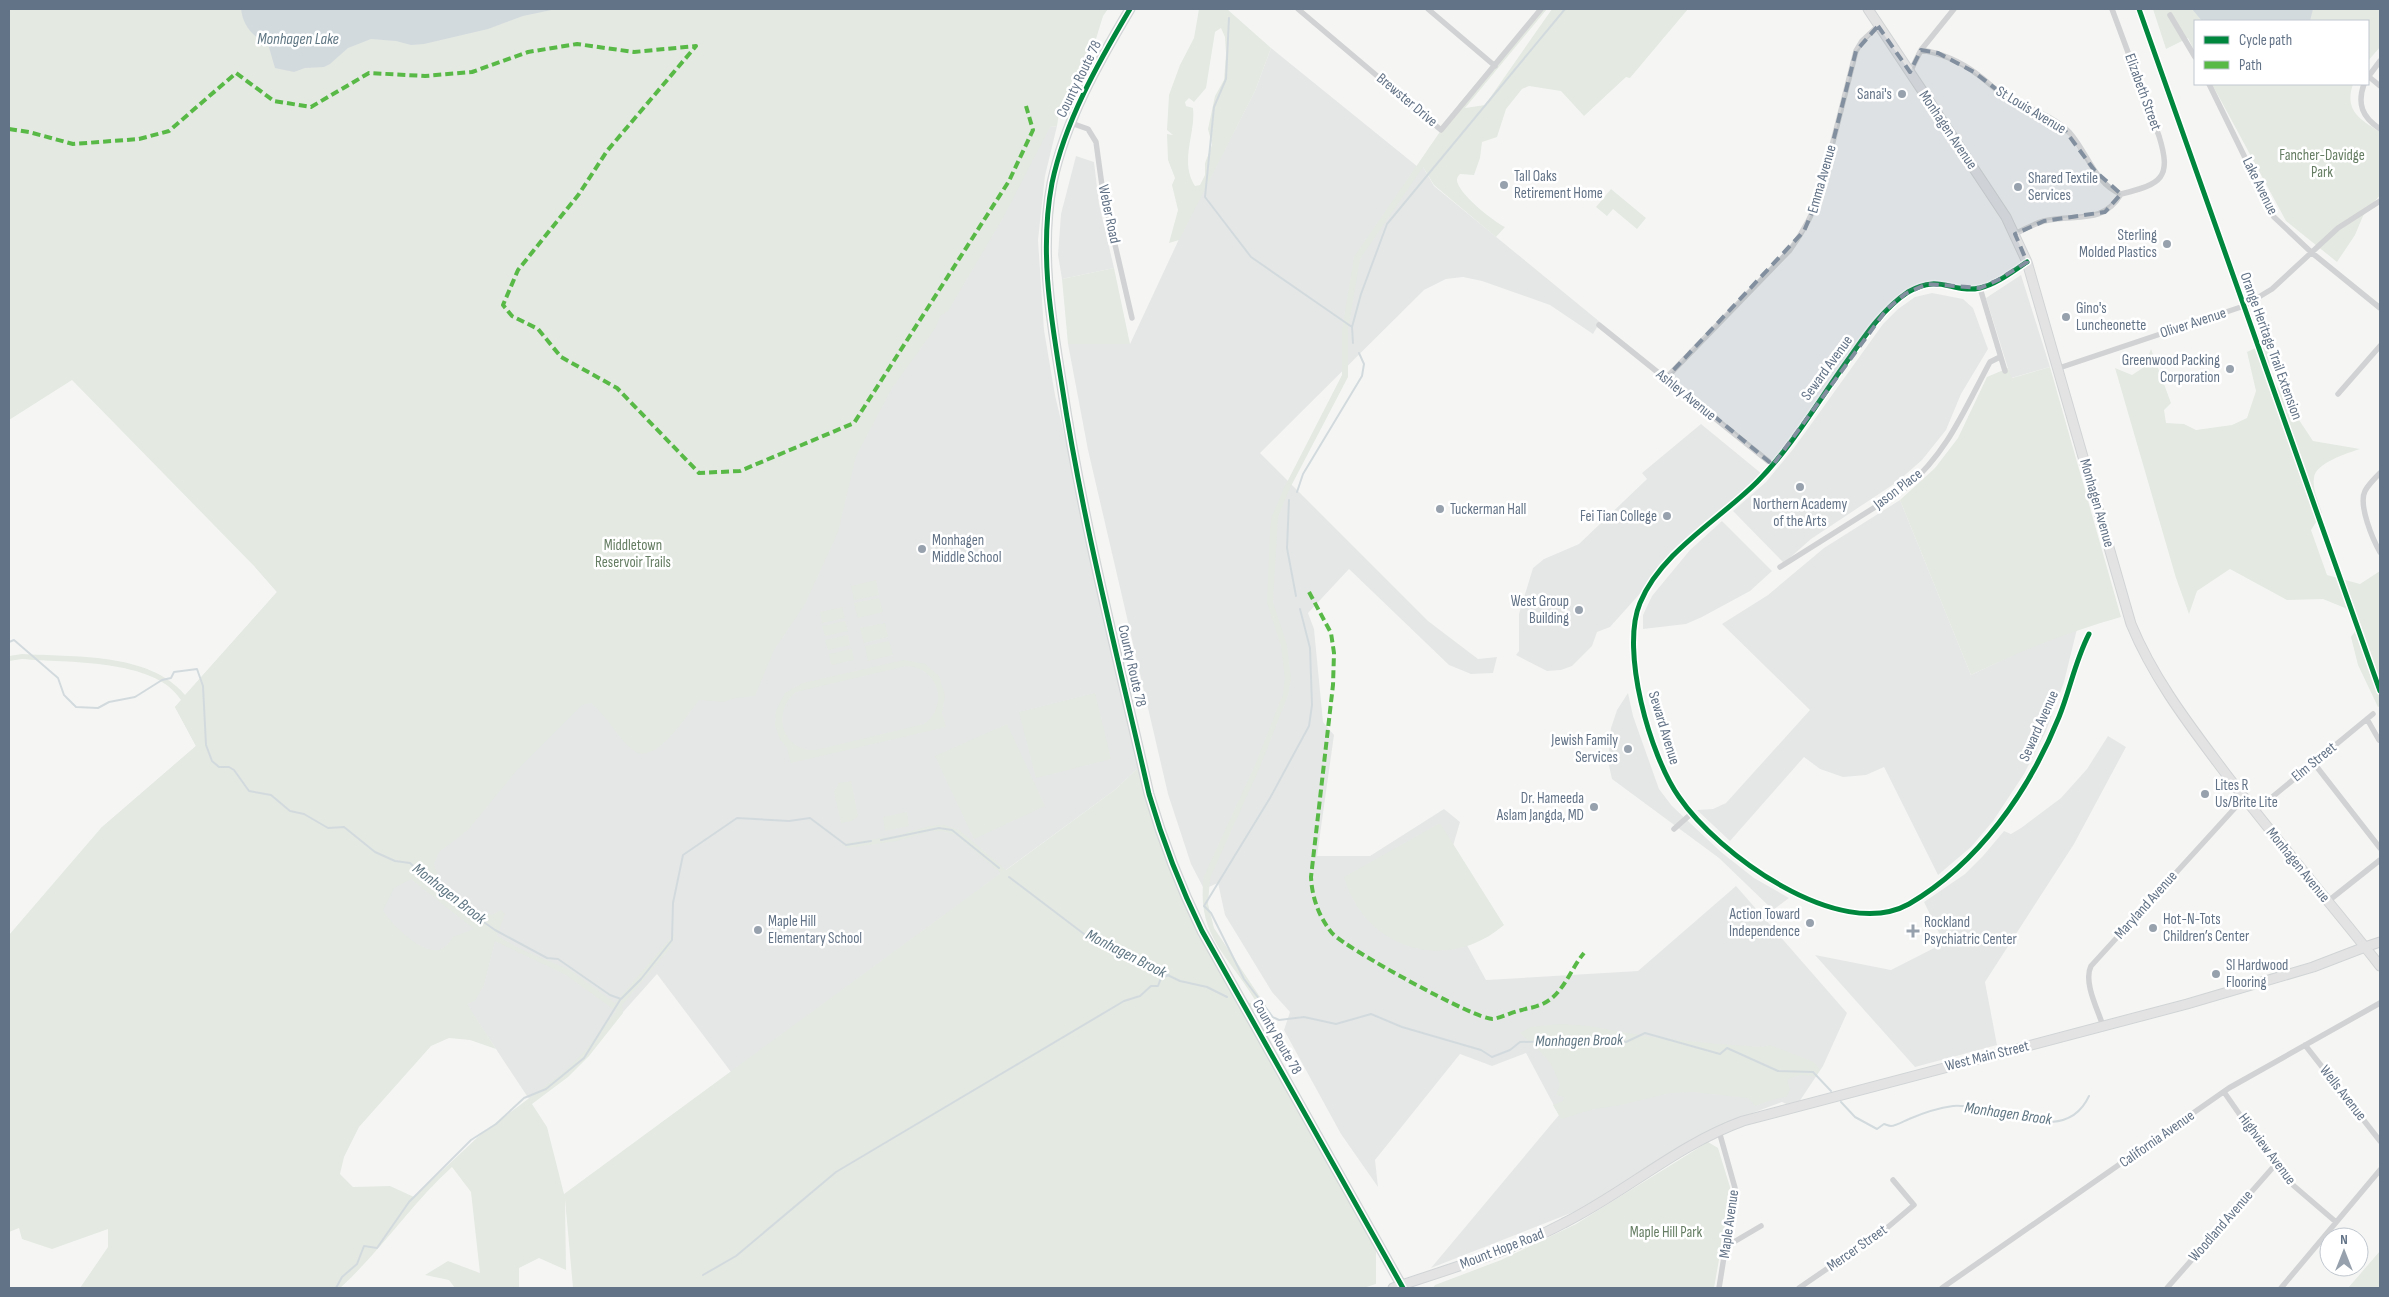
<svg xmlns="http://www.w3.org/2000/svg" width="2389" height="1297" font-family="'Sofia Sans Condensed',sans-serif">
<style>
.built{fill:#e5e7e6}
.green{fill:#e4e9e2;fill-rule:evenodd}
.water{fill:#d3dade}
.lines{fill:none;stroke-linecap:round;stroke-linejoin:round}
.stream{stroke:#d3dade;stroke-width:2}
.secondary-casing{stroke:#d1d4d5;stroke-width:11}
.primary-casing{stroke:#d1d3d4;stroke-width:11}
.street{stroke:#d1d2d3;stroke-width:5.5}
.secondary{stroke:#e3e3e4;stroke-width:9}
.primary{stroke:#e3e3e4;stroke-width:9}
.quiet{stroke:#58b947;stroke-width:4;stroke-dasharray:8 4;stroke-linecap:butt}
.cycleway-casing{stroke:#fff;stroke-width:8}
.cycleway{stroke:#00873e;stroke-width:5}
.marked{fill:#828f9e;fill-opacity:0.2;stroke:#828f9e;stroke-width:4;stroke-dasharray:10 6;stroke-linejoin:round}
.poi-dot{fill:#96a1ad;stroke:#fff;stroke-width:2}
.labels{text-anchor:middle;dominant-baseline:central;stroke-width:5;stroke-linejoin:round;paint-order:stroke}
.street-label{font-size:15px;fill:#637387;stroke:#fff}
.poi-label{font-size:15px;fill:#637387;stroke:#fff;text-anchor:start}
.park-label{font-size:15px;fill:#657d62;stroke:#fff}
.water-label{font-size:16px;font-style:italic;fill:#5f7683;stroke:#fff}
</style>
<rect width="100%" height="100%" fill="#f5f6f4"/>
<path class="built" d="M1271,48L1418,167H1423L1434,186L1600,322L1593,334L1550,305L1482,281L1463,277L1446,279L1424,290L1260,453L1428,621L1478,659L1497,657L1493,673L1471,674L1449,665L1349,569L1308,613L1314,629L1323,722L1334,735L1317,856H1370L1444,809L1460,822L1439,894L1486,980L1638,971L1736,886L1847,1013L1823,1066L1795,1108L1782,1102L1736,1119L1604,1200L1431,1268L1559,1115L1526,1053L1492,1066L1460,1054L1375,1160L1378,1187L1341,1134L1284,1030L1290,1012L1272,992L1225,915L1218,883L1204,889L1191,864L1168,794L1088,450L1068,344H1130L1187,222L1255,91Z
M1057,126L1045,176L1038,240L1044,330L1055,395L1142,764L1116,789L731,1072L657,974L575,1066L531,1102L459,993L101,828L196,746L175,707L277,592L255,567L1050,127Z
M1076,156L1094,162L1099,204L1114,268L1062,279L1058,255L1061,214Z
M2021,275L2050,367L2011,378L1986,298Z
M1932,293L1963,299L1973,308L1988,349L1961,394L1946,430L1922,460L1897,482L1811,539L1784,563L1733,511L1766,482L1794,448L1883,324L1898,309L1915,297Z
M1701,424L1762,474L1679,550L1610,627L1597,632L1592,646L1572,666L1561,670L1547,671L1516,655L1519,651V614L1533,568L1544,559L1579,544L1647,479L1642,473Z
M1900,500L1971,675L2025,649L2077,629L2064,682L2046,731L2024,774L1993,821L1971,847L1938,875L1884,767L1866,775L1843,777L1820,769L1804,757L1730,841L1697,810L1713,809L1726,803L1810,710L1722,624L1768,595L1824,548Z
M1722,521L1772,571L1750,591L1702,617L1686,624L1643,629V615L1652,596L1690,550Z
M1628,693L1633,716L1659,789L1672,806L1721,852L1754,878L1789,898L1773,910L1719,858L1612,779L1608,761L1611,728L1617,710Z
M2108,736L2126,747L2074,844L1985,982L1997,1045L1915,1067L1815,955L1891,970L1944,943L1924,902L1965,874L1983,856L2004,831L2011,834L2021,828L2061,798L2087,769Z"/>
<path class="green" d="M9,9H1108L1103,16L1089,62L1077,87L1059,113L1057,126L1050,127L1004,216L948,311L940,316L936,327L892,388L856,456L838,532L805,604L774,650L755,696L735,698L724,702L699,700C687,715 659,760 638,753C633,751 625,743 621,738C611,726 604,714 591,703L582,705L517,770L468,830L439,852L434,864L439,879L479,913L492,915L501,910L505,914L497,936L525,951L570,970L615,1003L675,933L670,948L622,1005L623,1013L589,1056L568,1077L532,1104L547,1127L564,1194L1001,873L956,835L943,831H931L896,841L848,848L841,844L895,836L930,826L944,825L959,830L1006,870L1116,789L1142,764L1164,847L1242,1001L1258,1005C1231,957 1195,937 1204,876L1255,765L1283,694L1285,679L1281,646L1267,603L1270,531L1272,516L1284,488L1342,375V330L1354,257L1459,104L1539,9H1547L1465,108L1485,105L1552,9H1688L1630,78L1626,77L1584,116L1561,91L1529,86L1522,89L1506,109L1497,137L1482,142L1480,158L1474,175L1460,174C1457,177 1456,180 1458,184C1463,197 1493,221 1505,227L1496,237L1434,185L1423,167L1360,259L1348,330V377L1289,490L1278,517L1273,602L1287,645L1291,679L1288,695L1260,767L1210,878L1208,904L1214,928L1266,1006L1262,1007V1012L1247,1008L1376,1247V1284L1363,1288H573L565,1199L566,1270L539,1258L519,1268V1288H455L449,1280L425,1275L448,1261L480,1273L471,1192L452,1167C411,1204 381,1251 340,1288H80L108,1247V1229L52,1249L22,1239L19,1228L9,1232V935L101,828L196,746L175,707L181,700C155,658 65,663 22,659L9,661V656L22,654C72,657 150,652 185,695L277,592L255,567L72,380L9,420ZM411,879L474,929L453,937C450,942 446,948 439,950C422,954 390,924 383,910L394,888ZM495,941L566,975L616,1011L584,1052L564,1072L480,1135L414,1197L390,1186L353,1187L340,1174L344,1157L359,1127L431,1046L449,1038L470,1040L496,1049L467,1004L475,1001L484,985Z
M1199,9H1227L1271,48L1255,91L1179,240L1169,243L1178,210L1172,185L1175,178L1168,160L1167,134L1173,135L1167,130L1169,95L1180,65L1194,38ZM1221,28L1225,37L1226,54L1224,80L1215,96L1208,129L1212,145L1205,163V175L1200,185L1195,186C1179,161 1196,134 1193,108L1186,106L1185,102L1189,98L1194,102L1206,88L1215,32Z
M2153,9H2380V47L2368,61V21H2195V52L2188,38L2166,49Z
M2212,84H2353C2344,111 2360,119 2380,132V195L2363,216L2355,235L2337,262L2286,221Z
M1611,189L1646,218L1637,229L1613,209L1607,216L1596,207Z
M1114,268L1130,344H1068L1062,279Z
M2266,343L2272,379L2313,441L2360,449C2348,453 2315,463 2314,478C2312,488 2319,503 2322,513L2311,530L2327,575L2360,584L2380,571V706L2378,707L2358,665L2351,637L2359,626L2345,608L2323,599L2287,600L2230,569L2197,591L2189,614L2176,578L2115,368L2132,375L2144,367L2151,349L2171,403L2164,410L2166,423L2184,424L2196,430L2232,425L2247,418L2256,391L2247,352Z
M2050,367L2121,617C2068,632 2020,651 1971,675L1900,500L1935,468L1958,438L1987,377L2008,368L2012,378Z
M876,580L879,595L854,600L851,586Z
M879,598L883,612L858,618L854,603Z
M842,607L845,618L822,623L820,612Z
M845,621L848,631L825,636L822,626Z
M885,623L888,637L864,643L860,628Z
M848,635L850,645L828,650L825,640Z
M889,641L893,655L868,661L865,646Z
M852,649L854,660L831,665L829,654Z
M904,660L925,664L939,676L945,695L942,713L946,727L791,763L787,748L780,739L775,726L776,711L785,693L803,683ZM906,666C938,667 950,705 924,724L816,750C782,752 771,712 796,692Z
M1095,693L1111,759L1036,778L1019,712Z
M1007,724L1045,806L974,839L935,756Z
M851,781L858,816L852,821L841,823L834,792L839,783Z
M907,812L909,826L885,831L883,817Z
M1440,823L1504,925C1447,974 1365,950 1344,877Z
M1561,1024L1589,1026L1650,1037L1717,1044L1762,1047L1770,1045L1814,1062L1820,1070L1816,1076L1800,1075L1787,1079L1790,1090L1786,1097L1775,1099L1755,1106L1748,1098L1693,1092L1670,1093L1621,1105L1594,1109L1561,1119L1553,1105L1563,1101L1564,1097L1556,1095L1560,1085C1550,1056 1542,1054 1520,1033L1531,1027Z
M1708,1142L1718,1148L1730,1187V1197L1714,1288H1433L1435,1285L1501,1260L1576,1224Z
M2380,1251V1288H2348Z"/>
<path class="water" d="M241,9H556L523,16L488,29L424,44L411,45L396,41L371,39L348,48L330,64L324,67L305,68L294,72L275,68L268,44C253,37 243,26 241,9Z
M2192,9H2313L2310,21H2202Z"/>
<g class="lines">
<path class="stream" d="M1229,18L1226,79L1214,107L1205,197L1251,257L1352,327
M1353,343L1352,327L1361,294L1387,224L1565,9
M1297,492L1303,474L1362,376L1364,364L1359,353
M1289,500L1287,548L1296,596
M9,642L14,640L58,678L64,695L76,707L98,708L109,702L135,697L162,680L171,678L174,672L197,669L203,686L206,745L212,761L219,767H229L234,770L249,791L271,795L290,811L304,814L328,828L344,827L375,852L395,861L410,863L441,892L495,930L547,958L558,959L610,995L621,999L641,979L672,940L673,903L683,855L737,818L789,821L810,818L846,845L871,841
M881,840L939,828L952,830L999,868
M1009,877L1088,937L1180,981L1207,987L1227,997
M1262,1012L1279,1020L1304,1017L1336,1024L1371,1014L1402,1027L1481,1050L1492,1057L1510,1050L1520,1042L1610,1040L1626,1042L1645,1033L1720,1054L1727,1048L1778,1071L1813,1072L1831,1091
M1272,1016L1244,979L1211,913L1204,906L1270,798L1309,726L1312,705L1310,648L1300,609
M1841,1102L1855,1117L1877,1129L1884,1124C1887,1125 1889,1126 1891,1126C1896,1126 1904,1121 1909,1119C1923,1113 1938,1108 1953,1106C1996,1103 2064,1150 2089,1096
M703,1275L736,1256L836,1172L1124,1001L1140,996L1151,986H1158L1161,978L1169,975
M336,1288L342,1277L357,1264L364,1246L377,1248L409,1202L471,1140L496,1124L524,1098L546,1089L584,1058L620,1000"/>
<g class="secondary-casing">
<path id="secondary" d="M1130,9C1098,63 1065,121 1052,183C1039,252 1051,318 1062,386C1083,524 1118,658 1149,794C1163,842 1180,886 1202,931L1403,1288
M1393,1288C1451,1268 1510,1252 1564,1223C1626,1192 1677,1145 1743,1121L2187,1004L2313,967L2365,947"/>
</g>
<g class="primary-casing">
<path id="primary" d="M1868,9L2006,217L2027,262L2131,624C2152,675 2184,718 2217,762C2269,832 2326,897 2380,966
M2365,947L2380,942"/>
</g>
<path class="street" d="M1298,9L1441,130L1541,9
M1428,9L1495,66
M2170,15L2195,57
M1921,50C1940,53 1961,62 1977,74C1987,81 1996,91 2007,97C2028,109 2053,115 2070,133C2087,152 2095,184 2121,194
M1910,72L1921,50L1954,9
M2368,76L2380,86
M2368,77L2380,61
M2209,84L2274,217L2311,252L2380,308
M2364,84C2357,104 2362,117 2380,129
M1071,123L1088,129L1096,142L1103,193L1132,318
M2015,234C2024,229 2034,224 2044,221C2075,213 2102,226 2121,194C2162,184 2172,178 2159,136L2112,9
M2027,262C2013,271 1997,284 1980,288C1952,294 1940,273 1908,292C1884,308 1866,334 1850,357C1820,398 1792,447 1757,482C1719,520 1661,552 1640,603C1620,650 1650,756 1679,797C1717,853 1839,943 1909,904C1979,863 2029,791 2059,717C2070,690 2075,661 2089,634
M1980,288L2005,371
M1599,325L1773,465
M2059,368L2244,306L2272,289L2338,228L2380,201
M1667,377L1790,250C1803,232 1813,215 1820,193L1856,51L1862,41L1878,26
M2338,394L2380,346
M2380,473C2375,478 2368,485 2365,491C2358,505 2373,540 2380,552
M1780,567L1907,487C1949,450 1964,410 1990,362L2000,357
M2367,719L2379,740
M2313,762L2380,848
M2254,812L2373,714
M1674,829L1692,813
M2327,902L2380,860
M2103,1026C2098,1010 2083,982 2091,966L2244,798
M2305,1045L2380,1141
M2224,1092L2275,1165L2294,1186L2336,1222
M1719,1131L1735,1188L1719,1288
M1727,1246L1761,1226
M1799,1288L1888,1227L1914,1205L1893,1180
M1942,1288L2229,1088L2380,1003
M2167,1288L2275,1165
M2281,1288L2380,1170"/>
<use href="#secondary" class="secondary"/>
<use href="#primary" class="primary"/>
<path class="quiet" d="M9,129L29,132L73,144L139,139L169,131L236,73L274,101L311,107L369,73L425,76L472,72L528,52L577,44L634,52L696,46L607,151L579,194L518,270L503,305L512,316L538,329L561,357L617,388L699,473L740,471L854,423L1009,181L1033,130L1026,106
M1309,592L1331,633L1334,653L1333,685L1311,877C1312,898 1319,917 1332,933C1345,948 1476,1020 1493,1019C1503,1017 1512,1012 1522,1010C1527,1008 1532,1008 1537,1006C1562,999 1569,971 1584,953"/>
<g class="cycleway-casing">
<path id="cycleway" d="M1130,9C1098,63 1065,121 1052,183C1039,252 1051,318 1062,386C1083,524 1118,658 1149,794C1163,842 1180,886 1202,931L1403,1288
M2139,9L2380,691
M2027,262C2013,271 1997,284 1980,288C1952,294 1940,273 1908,292C1884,308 1866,334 1850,357C1820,398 1792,447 1757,482C1719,520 1661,552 1640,603C1620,650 1650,756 1679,797C1717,853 1839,943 1909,904C1979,863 2029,791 2059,717C2070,690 2075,661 2089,634"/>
</g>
<use href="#cycleway" class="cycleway"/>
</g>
<path class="marked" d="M1878,26L1910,72L1921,50L1938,53L1974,72L2005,96L2061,125L2095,171L2121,194L2105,212L2044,221L2015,234L2027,262L1998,280L1980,288L1927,284L1905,294L1887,309L1773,465L1667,377L1804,231L1820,193L1856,51Z"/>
<g class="poi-dot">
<circle cx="1902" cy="94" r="5"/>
<circle cx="1504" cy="185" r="5"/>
<circle cx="2018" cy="187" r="5"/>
<circle cx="2167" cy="244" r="5"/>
<circle cx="2066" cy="317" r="5"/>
<circle cx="2230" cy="369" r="5"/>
<circle cx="1800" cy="487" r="5"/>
<circle cx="1440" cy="509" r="5"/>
<circle cx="1667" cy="516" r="5"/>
<circle cx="922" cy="549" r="5"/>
<circle cx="1579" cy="610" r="5"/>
<circle cx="1628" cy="749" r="5"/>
<circle cx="2205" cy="794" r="5"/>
<circle cx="1594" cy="807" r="5"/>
<circle cx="1810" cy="923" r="5"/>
<circle cx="2153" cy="928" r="5"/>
<circle cx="758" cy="930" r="5"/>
<path d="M1910.5 923.5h5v5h5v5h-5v5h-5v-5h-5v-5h5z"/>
<circle cx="2216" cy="974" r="5"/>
</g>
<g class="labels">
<g class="street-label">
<text transform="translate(1079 79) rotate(-64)">County Route 78</text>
<text transform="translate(2143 92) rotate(70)">Elizabeth Street</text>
<text transform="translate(1407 100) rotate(40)">Brewster Drive</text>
<text transform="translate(2031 110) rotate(31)">St Louis Avenue</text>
<text transform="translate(1948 130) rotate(56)">Monhagen Avenue</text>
<text transform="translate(1822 179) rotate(-74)">Emma Avenue</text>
<text transform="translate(2260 186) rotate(64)">Lake Avenue</text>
<text transform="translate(1109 214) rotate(78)">Weber Road</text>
<text transform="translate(2193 323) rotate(-18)">Oliver Avenue</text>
<text transform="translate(2271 346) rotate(70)">Orange Heritage Trail Extension</text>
<text transform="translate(1827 368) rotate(-54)">Seward Avenue</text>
<text transform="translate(1686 395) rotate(39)">Ashley Avenue</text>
<text transform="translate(1898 489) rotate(-37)">Jason Place</text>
<text transform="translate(2097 503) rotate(74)">Monhagen Avenue</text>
<text transform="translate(1132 666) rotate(77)">County Route 78</text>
<text transform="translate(2039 726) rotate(-66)">Seward Avenue</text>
<text transform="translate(1664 728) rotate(73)">Seward Avenue</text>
<text transform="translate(2314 762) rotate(-39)">Elm Street</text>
<text transform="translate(2298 865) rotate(51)">Monhagen Avenue</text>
<text transform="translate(2146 905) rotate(-48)">Maryland Avenue</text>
<text transform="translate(1277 1037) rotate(60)">County Route 78</text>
<text transform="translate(1987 1056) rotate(-14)">West Main Street</text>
<text transform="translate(2343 1093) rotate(52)">Wells Avenue</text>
<text transform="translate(2157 1139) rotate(-35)">California Avenue</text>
<text transform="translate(2267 1149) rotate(53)">Highview Avenue</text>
<text transform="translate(1729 1224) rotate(-82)">Maple Avenue</text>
<text transform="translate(2221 1226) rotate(-49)">Woodland Avenue</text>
<text transform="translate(1857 1248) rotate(-35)">Mercer Street</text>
<text transform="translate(1502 1249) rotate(-21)">Mount Hope Road</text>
</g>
<g class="poi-label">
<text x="1892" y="94" text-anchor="end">Sanai's</text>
<text x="1514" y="176">Tall Oaks<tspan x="1514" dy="17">Retirement Home</tspan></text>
<text x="2028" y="178">Shared Textile<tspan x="2028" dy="17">Services</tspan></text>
<text x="2157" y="235" text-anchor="end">Sterling<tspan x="2157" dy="17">Molded Plastics</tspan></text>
<text x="2076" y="308">Gino's<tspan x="2076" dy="17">Luncheonette</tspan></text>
<text x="2220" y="360" text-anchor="end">Greenwood Packing<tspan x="2220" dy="17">Corporation</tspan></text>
<text x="1800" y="504" text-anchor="middle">Northern Academy<tspan x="1800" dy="17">of the Arts</tspan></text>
<text x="1450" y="509">Tuckerman Hall</text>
<text x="1657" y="516" text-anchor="end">Fei Tian College</text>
<text x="932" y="540">Monhagen<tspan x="932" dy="17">Middle School</tspan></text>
<text x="1569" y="601" text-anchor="end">West Group<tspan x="1569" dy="17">Building</tspan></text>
<text x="1618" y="740" text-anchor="end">Jewish Family<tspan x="1618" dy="17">Services</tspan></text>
<text x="2215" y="785">Lites R<tspan x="2215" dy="17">Us/Brite Lite</tspan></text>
<text x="1584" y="798" text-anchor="end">Dr. Hameeda<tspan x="1584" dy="17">Aslam Jangda, MD</tspan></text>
<text x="1800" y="914" text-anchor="end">Action Toward<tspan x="1800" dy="17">Independence</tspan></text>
<text x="2163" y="919">Hot-N-Tots<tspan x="2163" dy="17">Children’s Center</tspan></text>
<text x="768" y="921">Maple Hill<tspan x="768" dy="17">Elementary School</tspan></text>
<text x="1924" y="922">Rockland<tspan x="1924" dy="17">Psychiatric Center</tspan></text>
<text x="2226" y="965">Sl Hardwood<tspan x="2226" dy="17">Flooring</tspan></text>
</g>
<g class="park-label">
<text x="2322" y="155">Fancher-Davidge<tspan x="2322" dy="17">Park</tspan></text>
<text x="633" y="545">Middletown<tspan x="633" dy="17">Reservoir Trails</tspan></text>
<text x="1666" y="1232">Maple Hill Park</text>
</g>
<g class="water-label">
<text x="298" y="39">Monhagen Lake</text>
<text transform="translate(449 894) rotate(38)">Monhagen Brook</text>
<text transform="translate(1126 954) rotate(27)">Monhagen Brook</text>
<text transform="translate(1579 1041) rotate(-1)">Monhagen Brook</text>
<text transform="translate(2008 1114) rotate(8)">Monhagen Brook</text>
</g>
</g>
<rect width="2389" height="1297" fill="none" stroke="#637387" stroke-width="20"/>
<rect x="2194" y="20" width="175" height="65" fill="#ffffff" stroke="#c1c7cf"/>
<rect x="2204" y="36" width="25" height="8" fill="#00873e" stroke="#c1c7cf"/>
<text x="2239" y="45" font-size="15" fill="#637387">Cycle path</text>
<rect x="2204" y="61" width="25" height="8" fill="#58b947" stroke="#c1c7cf"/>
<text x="2239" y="70" font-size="15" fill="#637387">Path</text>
<g transform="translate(2344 1252)"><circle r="24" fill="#ffffff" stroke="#c1c7cf"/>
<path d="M0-4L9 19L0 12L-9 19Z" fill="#96a1ad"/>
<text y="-8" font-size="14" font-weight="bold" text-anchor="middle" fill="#637387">N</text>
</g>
</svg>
